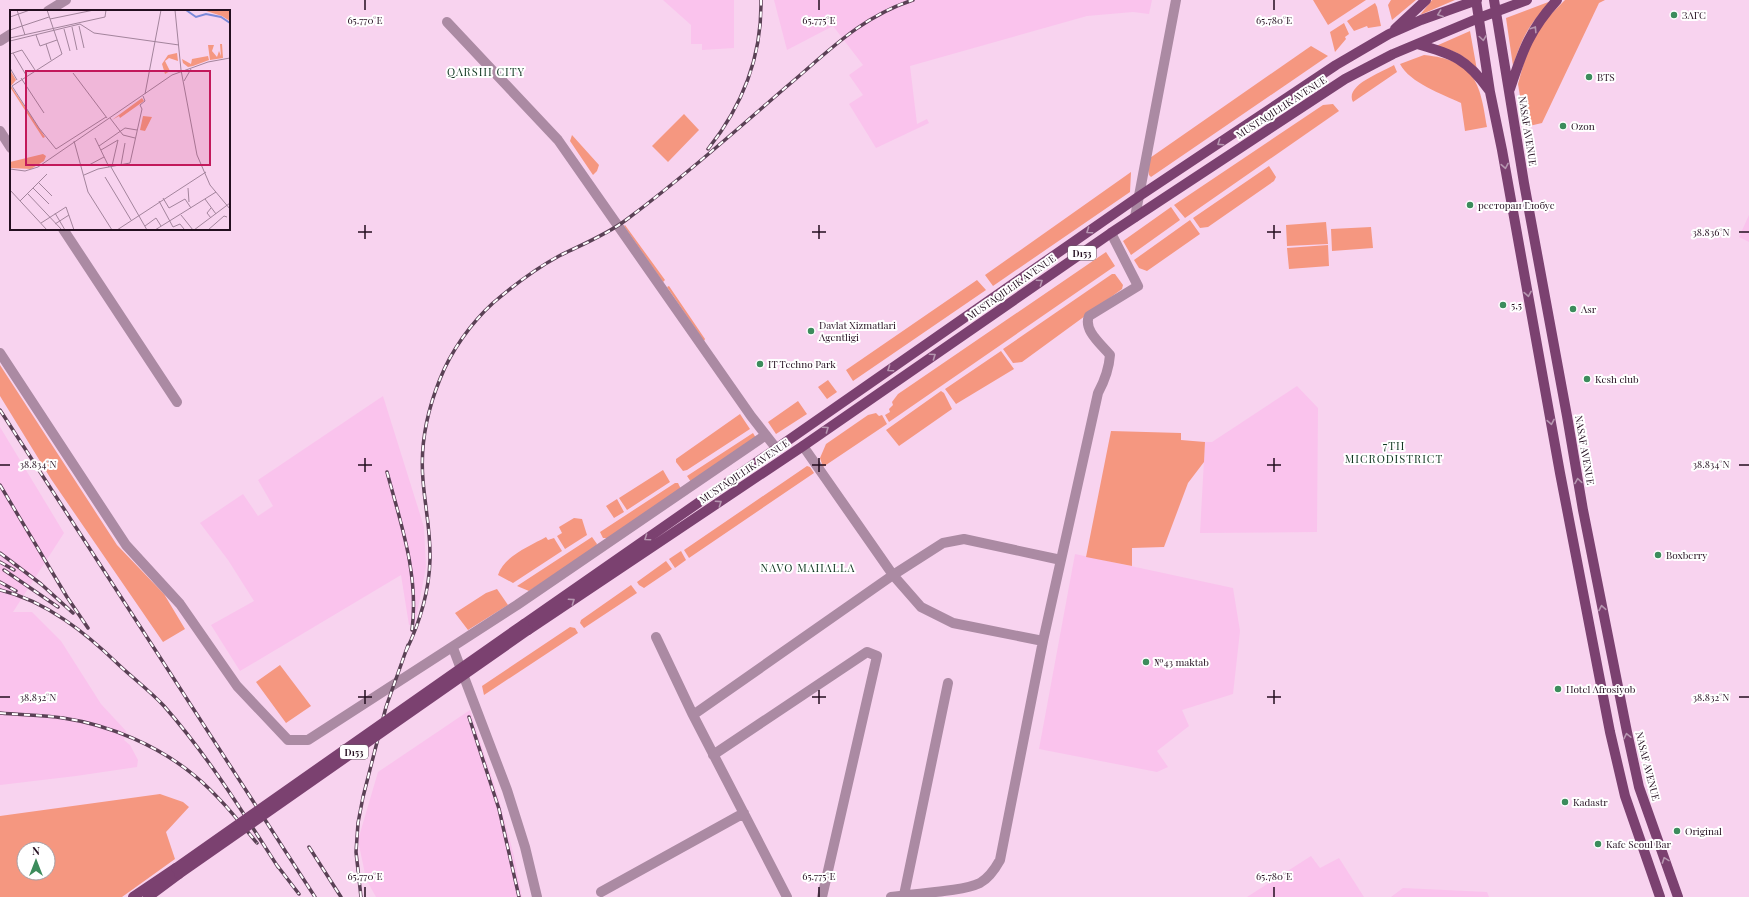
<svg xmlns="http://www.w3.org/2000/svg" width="1749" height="897" font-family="'Playfair Display',serif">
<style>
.built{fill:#fac3ed}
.green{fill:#f59780;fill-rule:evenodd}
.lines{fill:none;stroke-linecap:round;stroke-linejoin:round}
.minor{stroke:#ab8aa3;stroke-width:10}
.major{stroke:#7b4170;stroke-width:10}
.rail-casing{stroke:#5a4155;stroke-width:3.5}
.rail{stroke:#fff;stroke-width:2;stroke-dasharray:6;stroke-linecap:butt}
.major-bridge{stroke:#7b4170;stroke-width:10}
.oneway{stroke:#b696b0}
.ticks{fill:none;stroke:#230e1f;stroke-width:1.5}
.poi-dot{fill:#3c8c5c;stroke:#fff;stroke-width:1.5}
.labels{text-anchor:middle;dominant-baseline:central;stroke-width:4;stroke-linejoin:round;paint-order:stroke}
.shield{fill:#fff;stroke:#655662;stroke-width:1}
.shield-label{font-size:9px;font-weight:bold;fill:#230e1f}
.poi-label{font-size:10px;fill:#230e1f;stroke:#fff;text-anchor:start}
.street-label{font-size:10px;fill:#230e1f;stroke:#fff}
.neighbourhood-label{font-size:11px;letter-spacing:1px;fill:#0c331d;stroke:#fff}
.inset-river{fill:none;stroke:#7b8ada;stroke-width:2}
.inset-road{fill:none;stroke:#a3849c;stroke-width:1}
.view{fill:#c2185b;fill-opacity:0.15;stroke:#c2185b;stroke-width:2}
.inset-edge{fill:none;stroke:#230e1f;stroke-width:2}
.ticks-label{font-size:10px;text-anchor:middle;fill:#230e1f;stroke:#fff;stroke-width:4;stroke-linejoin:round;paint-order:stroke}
</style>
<rect width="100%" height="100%" fill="#f8d3ef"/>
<path class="built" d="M663,0H734V48L702,50V44H691V25Z
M774,0H1152L1149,14L1133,12L1087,16L910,66L917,124L927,119L929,123L876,148L849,104L863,95L849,75L863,65L833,26L787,50Z
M1749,215V242L1739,237Z
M1297,386L1318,408L1317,532L1200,533L1205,442H1212Z
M383,396L424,527L426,567L415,624L409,625L401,575L240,671L211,625L254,601L228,560L200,523L243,494L258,516L273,506L258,480Z
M0,427L64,533L13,612H32L61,641L101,704L126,731L124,740L130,745L138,760L137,767L76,776L0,785Z
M1075,554L1233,588L1240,631L1233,694L1182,710L1189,726L1157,751L1168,767L1157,772L1039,749Z
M470,710L498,796L514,856L522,897H376L366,879L358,840L378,772Z
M1311,856L1320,868L1339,858L1364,897H1247Z
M1403,888L1487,892L1489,897H1391Z"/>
<path class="green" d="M1313,0H1366L1328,25Z
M1391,0H1416L1392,20L1388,5Z
M1432,0H1455L1420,15Z
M1565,0H1605L1599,3L1542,123L1525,127L1518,84L1524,62L1533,39L1544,21Z
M1551,1C1529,25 1523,35 1513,66L1506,18Z
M1375,3L1377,7L1381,26L1368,28L1367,26L1354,31L1347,21Z
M1344,23L1349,34L1345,37L1346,39L1335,52L1330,32Z
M1470,31L1477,70C1462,53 1457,52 1436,46Z
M1311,46L1328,56L1151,177L1149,175L1147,160Z
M1424,55C1475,60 1480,82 1487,127L1465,131L1461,103C1442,94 1410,83 1400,64Z
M1394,65L1397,72L1353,102C1344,85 1383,72 1394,65Z
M1333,104L1339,111L1185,218L1174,205L1323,105Z
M684,114L699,130L668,162L652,146Z
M572,135L599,165L597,171L593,175L570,141Z
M1269,166L1276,177L1274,181L1208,227L1200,228L1193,218Z
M1131,172L1130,192L993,286L985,275Z
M1171,207L1180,220L1131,255L1123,241Z
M1190,220L1200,234L1147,271L1139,268L1134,260Z
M1326,222L1328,244L1287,246L1286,225Z
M625,225L665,280L663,282L624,226Z
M1371,227L1373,248L1332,251L1331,229Z
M1328,245L1329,266L1289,269L1287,248Z
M1106,252L1115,266L889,422L885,415L890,412L889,409L893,405L892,402L898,394Z
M1112,274H1115L1123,285L1122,289L1022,362L1013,363L1003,349Z
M977,280L986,290L853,381L846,370Z
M669,286L705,339L704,341L667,287Z
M1001,351L1014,369L956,404L945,389Z
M0,365L117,545L164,594L185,629L163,642L51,479L0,396Z
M828,380L837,392L827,399L818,387Z
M941,391L944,393L952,409L899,446L886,430Z
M798,401L807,414L776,434L768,422Z
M876,413L879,416L882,415L887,424L823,467L820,458L826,444L868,415Z
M740,414L750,429L687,470L683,471L676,462V459Z
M1111,431L1181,433V440L1205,442L1204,462L1188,483L1164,547L1132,548V566L1086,557Z
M753,433L756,438L691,482L687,476Z
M807,466L810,467L814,473L689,558L684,550Z
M663,470L670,482L627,510L619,498Z
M675,483H678L681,489L608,538H603L600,532Z
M617,499L624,512L614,518L606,506Z
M574,518L582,519L587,535L565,549L557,536L562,533L559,527Z
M546,537L548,540L554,538L562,551L513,583L498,575C504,556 530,546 546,537Z
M592,537L597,544L595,548L529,591L517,586Z
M681,551L686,560L675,568L669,559Z
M666,561L672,569L644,588L639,585L637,582Z
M631,585L637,593L584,628L580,623L581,620Z
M497,589L508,605L468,630L455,613L486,593Z
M570,627L575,628L578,633L484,695L482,686Z
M280,665L311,706L286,723L256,682Z
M160,794L183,802L189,807L166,832L175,859L122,897H0V816ZM24,849H48V873H24Z"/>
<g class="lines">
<path class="minor" d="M48,11L66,0
M447,22L558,140L751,416L776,448
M0,41L11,34
M0,131L11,148
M1135,217L1176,0
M63,229L177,402
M0,353L126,545L180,604L237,686L288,740H308L517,605L766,435
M803,446L893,575L921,607L953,623L1043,641
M656,637L693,715L787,897
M453,648L507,790L525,847L537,897
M693,715L893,575L943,543L964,539L1061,560
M713,755L867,652L877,656L822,897
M601,892L744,813
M904,895L948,683
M891,897C914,893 961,892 980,883C989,878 995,869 1000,860L1043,641L1098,393C1105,380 1109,369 1110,355C1101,344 1083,330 1089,316L1138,286L1111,233"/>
<path class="major" d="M1476,0L1490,92L1502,150L1560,473L1610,732L1625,796L1660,897
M1494,0L1524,183L1567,416L1583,510L1627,732L1639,787L1678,897
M1395,29L1426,0
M1417,44C1453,54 1467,59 1489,90
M1510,89C1522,52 1530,29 1557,0
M524,624L1138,197L1336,65L1389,34L1421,20L1477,0
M528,630L803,446L1111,233L1345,79L1393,54L1479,18L1527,0
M133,897L176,868
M148,897L179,874"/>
<g class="rail-casing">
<path id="rail" d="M708,149C743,105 762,56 761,0
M0,410L315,897
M387,472C401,524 419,575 412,630
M0,485L67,597L88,628
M0,553L41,584L73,613
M0,562L14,570
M4,570L58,607
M0,582L16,591
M0,590C46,601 86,633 119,665C134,679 150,691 164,706C208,756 242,811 278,867
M406,651C420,622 429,593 430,560C431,533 425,507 423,480C420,446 427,411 440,379C451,351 471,323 493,303C514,285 535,269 559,256C581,245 606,235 626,220C681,179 733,133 785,88C827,53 860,17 913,0
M0,713C21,715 43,715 63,718C110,725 159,746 195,776C218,795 238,820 257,843
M469,717L499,809L519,897
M309,847L341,897
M276,864L299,894
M361,897L356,852L358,823L363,797L386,707L408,645"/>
</g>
<use href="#rail" class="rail"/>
<path class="major-bridge" d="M176,868L524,624
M179,874L528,630"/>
</g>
<defs><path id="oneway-chevron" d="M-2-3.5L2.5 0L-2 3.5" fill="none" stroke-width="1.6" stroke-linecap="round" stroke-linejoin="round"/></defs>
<g class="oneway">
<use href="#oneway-chevron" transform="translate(1440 14) rotate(160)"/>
<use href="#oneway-chevron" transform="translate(1534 29) rotate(-57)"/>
<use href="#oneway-chevron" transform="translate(1483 38) rotate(82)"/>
<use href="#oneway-chevron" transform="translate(1220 143) rotate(146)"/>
<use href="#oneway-chevron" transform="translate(1505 166) rotate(80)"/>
<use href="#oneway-chevron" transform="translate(1089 231) rotate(145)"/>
<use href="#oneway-chevron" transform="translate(1040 282) rotate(-35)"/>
<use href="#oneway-chevron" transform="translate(1528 294) rotate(80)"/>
<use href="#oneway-chevron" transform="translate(933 356) rotate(-35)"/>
<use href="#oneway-chevron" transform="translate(890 369) rotate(145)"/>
<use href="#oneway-chevron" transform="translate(1551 422) rotate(80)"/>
<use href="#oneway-chevron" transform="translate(826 429) rotate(-35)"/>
<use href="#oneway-chevron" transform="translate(1578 481) rotate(-99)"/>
<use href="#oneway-chevron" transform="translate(719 503) rotate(-34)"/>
<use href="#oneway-chevron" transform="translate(647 538) rotate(145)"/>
<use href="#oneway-chevron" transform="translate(572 601) rotate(-34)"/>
<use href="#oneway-chevron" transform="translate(1602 608) rotate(-101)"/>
<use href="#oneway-chevron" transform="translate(1627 736) rotate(-102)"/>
<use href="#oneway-chevron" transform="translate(1665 860) rotate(-110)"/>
</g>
<path class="ticks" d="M365,0V10M819,0V10M1274,0V10M365,225V239M819,225V239M1274,225V239M358,232H372M812,232H826M1267,232H1281M1739,232H1749M365,458V472M819,458V472M1274,458V472M0,465H10M358,465H372M812,465H826M1267,465H1281M1739,465H1749M365,690V704M819,690V704M1274,690V704M0,697H10M358,697H372M812,697H826M1267,697H1281M1739,697H1749M365,887V897M819,887V897M1274,887V897"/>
<g class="poi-dot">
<circle cx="1674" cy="15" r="4"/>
<circle cx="1589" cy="77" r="4"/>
<circle cx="1563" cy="126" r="4"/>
<circle cx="1470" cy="205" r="4"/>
<circle cx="1503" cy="305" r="4"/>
<circle cx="1573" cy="309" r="4"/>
<circle cx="811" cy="331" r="4"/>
<circle cx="760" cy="364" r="4"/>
<circle cx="1587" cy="379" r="4"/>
<circle cx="1658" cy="555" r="4"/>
<circle cx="1146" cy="662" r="4"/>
<circle cx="1558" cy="689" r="4"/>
<circle cx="1565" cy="802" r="4"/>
<circle cx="1677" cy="831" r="4"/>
<circle cx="1598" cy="844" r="4"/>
</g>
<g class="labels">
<g class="shield">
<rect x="1068" y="246" width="28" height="14" rx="3"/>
<rect x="340" y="745" width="28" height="14" rx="3"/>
</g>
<g class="shield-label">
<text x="1082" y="253">D153</text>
<text x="354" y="752">D153</text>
</g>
<g class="poi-label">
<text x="1682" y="15">ЗАГС</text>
<text x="1597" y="77">BTS</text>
<text x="1571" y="126">Ozon</text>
<text x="1478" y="205">ресторан Глобус</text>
<text x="1511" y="305">5,5</text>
<text x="1581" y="309">Asr</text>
<text x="819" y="325">Davlat Xizmatlari<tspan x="819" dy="12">Agentligi</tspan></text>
<text x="768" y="364">IT Techno Park</text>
<text x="1595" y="379">Kesh club</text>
<text x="1666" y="555">Boxberry</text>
<text x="1154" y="662">№43 maktab</text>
<text x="1566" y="689">Hotel Afrosiyob</text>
<text x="1573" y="802">Kadastr</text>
<text x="1685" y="831">Original</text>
<text x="1606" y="844">Kafe Seoul Bar</text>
</g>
<g class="street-label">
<text transform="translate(1281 107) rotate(-33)">MUSTAQILLIK AVENUE</text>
<text transform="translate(1528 131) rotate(81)">NASAF AVENUE</text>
<text transform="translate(1011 287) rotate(-35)">MUSTAQILLIK AVENUE</text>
<text transform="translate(1585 450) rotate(80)">NASAF AVENUE</text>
<text transform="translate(744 471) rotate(-34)">MUSTAQILLIK AVENUE</text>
<text transform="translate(1648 766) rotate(76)">NASAF AVENUE</text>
</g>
<g class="neighbourhood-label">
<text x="486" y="71">QARSHI CITY</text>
<text x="1394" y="445">7TH<tspan x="1394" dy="13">MICRODISTRICT</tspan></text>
<text x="808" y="567">NAVO MAHALLA</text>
</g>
</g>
<g transform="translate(10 10)">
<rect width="220" height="220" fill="#f8d3ef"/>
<path d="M193,0H220V11L212,6ZM210,34H212L213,48L200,50L198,35H204L202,41L207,47L209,41L211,46ZM167,43L168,51L159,48L155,51L160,61L155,64L152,54L158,45ZM198,46L199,50L183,56V53V56L178,57L173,53L172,49L181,54L182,49ZM0,60L6,70L1,76L35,127L33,128L0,77ZM132,88L134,91L110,108L109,106L102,110ZM133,106L142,107L135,121L130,120ZM33,144L36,146L34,151L21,159L0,158V152Z" fill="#f59780"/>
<path class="inset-river" d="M176,0L186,7L196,4L211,7L220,13"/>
<path class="inset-road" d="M7,0L15,25M37,0L52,44L2,76L29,118L46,139L96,107M165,0L171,60L187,145L200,175L220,199M0,7L20,0M40,9L84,0M70,14L84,23L169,35M69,16L74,38M62,17L67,40M54,19L60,41M0,20L39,7M26,25L30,36L47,30M0,28L95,7L96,0M0,31L70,14M36,34L41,50M3,43L16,65M0,44L12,40L25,60M0,58L7,70M63,63L97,108M11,68L34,103M174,71L181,59M135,84L151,0M100,108L113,125L125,128M85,128L99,157M64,131L78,182L102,220M89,136L115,118L127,120M91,140L108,130M79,155L94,147M111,155L115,133M102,156L108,130M101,157L137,220M0,159L15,161L28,157L162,65L198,52L220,48M74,165L88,159L120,153L132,99L130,95L135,91L133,86M95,167L121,210M29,173L42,186M23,178L39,194M178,178L179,192M0,180L37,220M18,184L52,220M153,188L159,198L175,189L181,198M195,189L206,204M10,191L37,164M149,191L163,217L170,214L174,219M45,203L55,220M171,205L183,220M201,208L197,203L201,198M31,213L56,197L64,220M45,214L59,205M135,216L146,208L151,216M107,220L196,162M145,220L206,182M184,220L220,193M198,220L214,206L217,207"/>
<path class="view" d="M16,61H200V155H16Z"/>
<rect width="220" height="220" class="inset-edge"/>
</g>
<g class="ticks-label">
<text x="365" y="24">65.770°E</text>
<text x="819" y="24">65.775°E</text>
<text x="1274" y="24">65.780°E</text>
<text x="1711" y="236">38.836°N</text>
<text x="38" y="468">38.834°N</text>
<text x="1711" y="468">38.834°N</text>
<text x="38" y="701">38.832°N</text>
<text x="1711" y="701">38.832°N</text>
<text x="365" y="880">65.770°E</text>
<text x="819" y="880">65.775°E</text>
<text x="1274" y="880">65.780°E</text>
</g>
<g transform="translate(36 861)"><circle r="19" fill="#ffffff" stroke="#a79fa5"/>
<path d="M0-3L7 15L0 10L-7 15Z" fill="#3c8c5c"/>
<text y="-6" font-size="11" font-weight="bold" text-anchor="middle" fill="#230e1f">N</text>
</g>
</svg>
